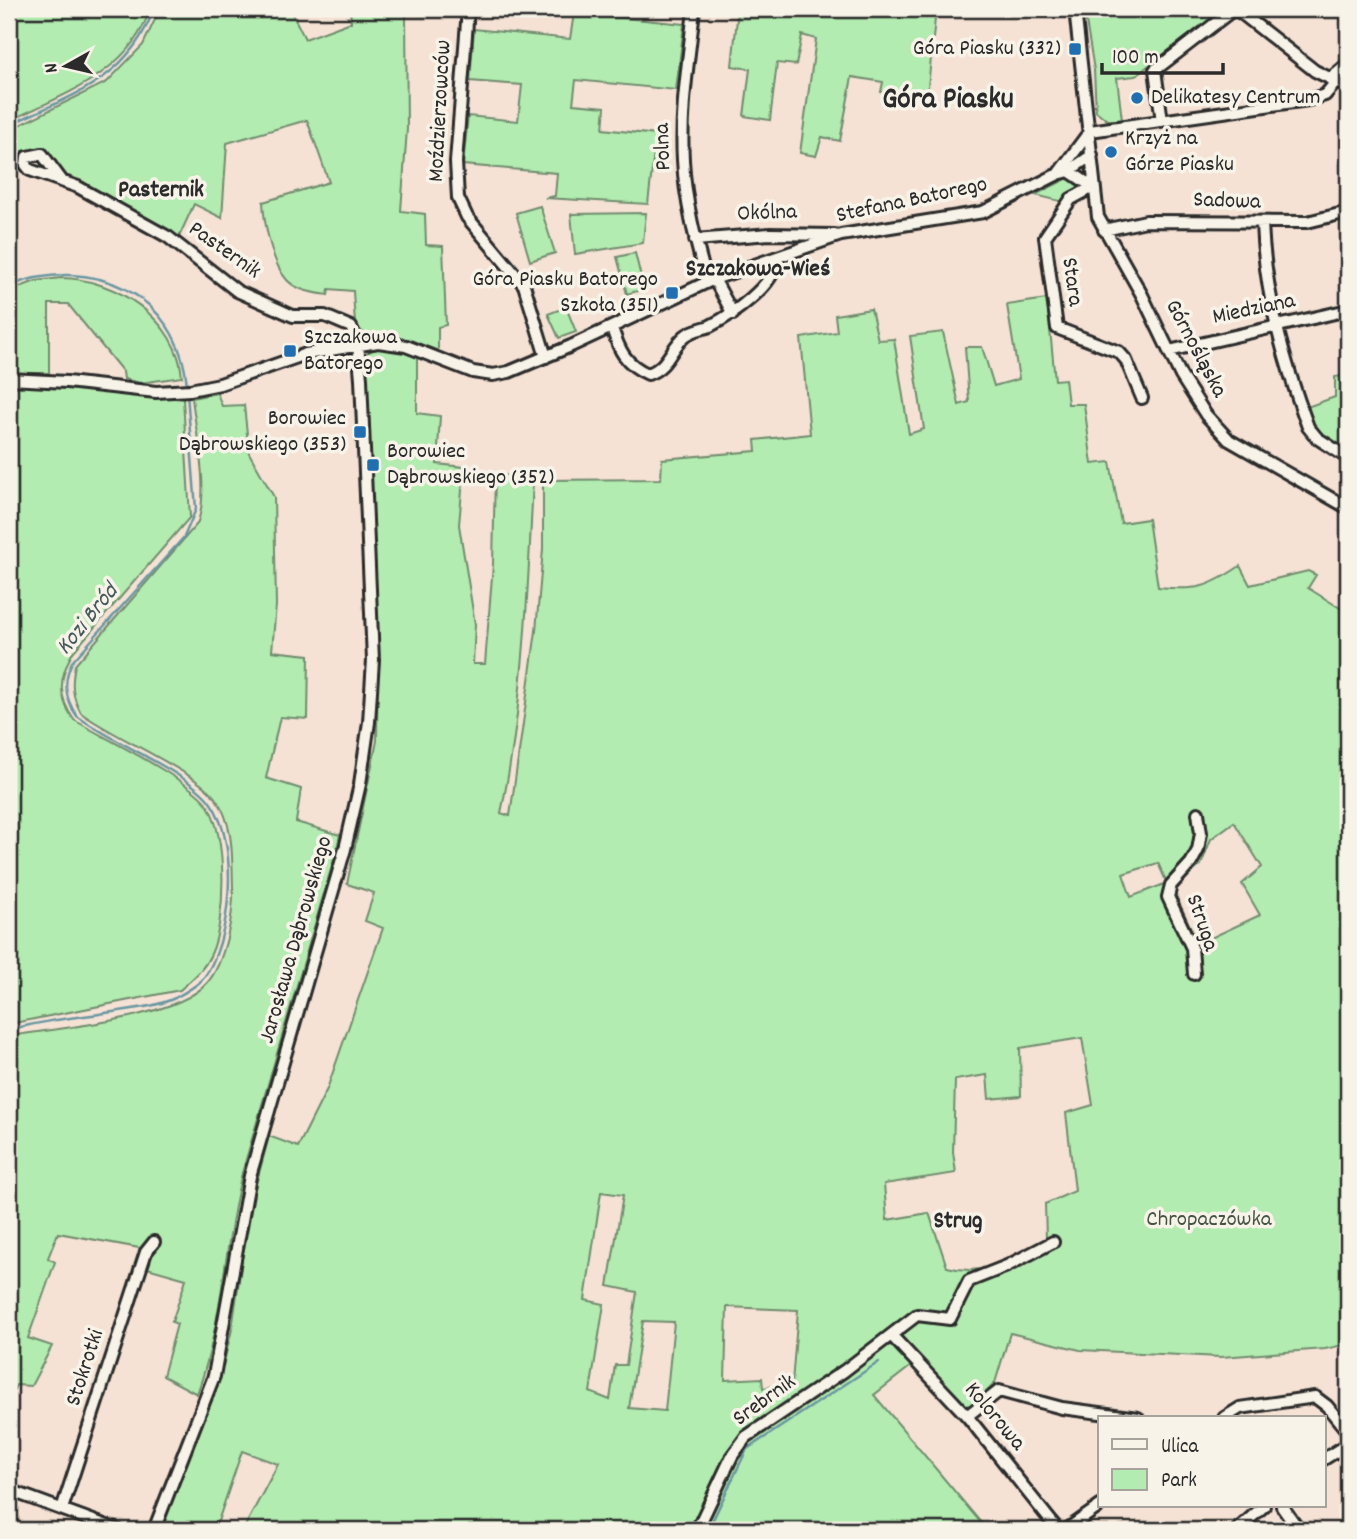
<svg xmlns="http://www.w3.org/2000/svg" width="1357" height="1539" font-family="Dekko,sans-serif">
<style>
.green{fill:#b3ecb0;stroke:#6f8c6e;stroke-width:2;fill-rule:evenodd}
.lines{fill:none;stroke-linecap:round;stroke-linejoin:round}
.stream{stroke:#6997a2;stroke-width:2.5}
.minor-casing{stroke:#2b2b2b;stroke-width:16}
.minor{stroke:#f7f3e8;stroke-width:10}
.poi-dot{fill:#1f6fb2;stroke:#f7f3e8;stroke-width:2.5}
.labels{text-anchor:middle;dominant-baseline:central;stroke-width:7;stroke-linejoin:round;paint-order:stroke}
.poi-label{font-size:23px;fill:#2b2b2b;stroke:#f7f3e8;text-anchor:start}
.street-label{font-size:23px;fill:#2b2b2b;stroke:#f7f3e8}
.park-label{font-size:23px;fill:#465246;stroke:#f7f3e8}
.neighbourhood-label{font-size:24px;font-weight:bold;fill:#2b2b2b;stroke:#f7f3e8}
.water-label{font-size:24px;font-style:italic;fill:#45585d;stroke:#f7f3e8}
.district-label{font-size:30px;font-weight:bold;fill:#2b2b2b;stroke:#f7f3e8}
</style>
<rect width="100%" height="100%" fill="#f5e2d5"/>
<filter id="ink" filterUnits="userSpaceOnUse"><feTurbulence type="fractalNoise" baseFrequency=".0143" numOctaves="2"/><feDisplacementMap in="SourceGraphic" scale="14" xChannelSelector="R" yChannelSelector="G"/><feConvolveMatrix kernelMatrix="1 2 1 2 8 2 1 2 1" color-interpolation-filters="sRGB"/></filter>
<g filter="url(#ink)">
<path class="green" d="M9,9H150C130,73 64,94 9,121Z
M160,9H290L305,39L351,22L350,9H461L460,16L406,15L407,129L401,211L425,214L426,245L443,246L446,325L438,327V352L410,340L364,334L355,324L353,291L329,289L328,295C315,293 297,291 287,280C272,264 264,223 263,202L329,182L307,120L227,143L222,218L194,204L178,239L81,181L65,176L51,157L21,163L19,170L11,168L9,177V130L107,82L143,45Z
M738,9H936L927,97L881,92L883,82L852,77L840,141L822,137L816,156L800,153L816,39L802,35L796,65L777,63L770,120L744,116L750,69L732,66Z
M1084,9H1221L1222,10L1135,76L1117,78L1122,120H1107L1096,111L1094,70Z
M574,13L684,24L676,90L576,80L573,104L605,107L603,129L656,135L648,204L545,198L555,196L557,173L463,165L468,116L518,121L522,85L470,81L474,29L570,39Z
M1068,178L1081,188L1064,202L1035,195Z
M540,206L555,253L530,261L516,213Z
M646,213L643,243L575,254L571,214Z
M635,253L644,289L627,294L617,257Z
M61,278C115,278 178,320 182,377L140,383L124,379L123,372L68,304H49V373H9V291L36,281Z
M1047,299L1055,380L1065,379L1068,404H1084L1092,464L1110,462L1121,523L1148,519L1158,587C1196,591 1208,588 1240,566L1250,585L1308,571L1316,575L1308,588L1348,613V1344L1325,1349L1221,1357L1080,1350L1010,1333L995,1383L974,1405L966,1406L936,1376L915,1363L874,1395L987,1530H243L278,1464L242,1451L215,1530H161L223,1366L232,1329L249,1211L269,1136L298,1147L327,1089L383,928L365,921L374,893L347,884L377,741L378,644L365,355C378,342 402,352 417,356V413L440,416L437,464L464,467L459,525L475,624L473,664H485L493,564L495,474L533,479C528,590 524,704 501,813L510,816L536,631L543,549V480L661,479L662,459L756,451L755,440L810,434L801,338L837,332L835,315L871,309L878,340L894,339L909,434L924,429L910,336L943,332L959,405L969,402L965,347H982L994,386L1019,379L1007,305ZM1234,822L1262,867L1242,884L1260,915L1198,944L1173,889L1201,865L1211,839ZM1158,863L1167,883L1131,897L1123,874ZM1082,1038L1093,1105L1066,1113L1075,1191L1045,1204L1046,1239C1010,1258 988,1278 947,1267L929,1213L887,1220L884,1184L956,1173L953,1152L955,1080L987,1075L989,1099L1021,1096L1020,1048ZM601,1192L623,1195L608,1286L637,1292L626,1365H615L610,1400L590,1392L604,1304L585,1300ZM727,1307L798,1310L792,1383L763,1388L762,1378L725,1380ZM643,1321L674,1322L665,1411L629,1408Z
M566,307L576,332L559,338L548,314Z
M1348,375V451L1315,434L1304,408L1335,397V377Z
M9,385L81,388L183,399L190,517L73,652C59,677 57,696 74,720C104,738 187,778 206,803C228,832 226,922 211,954C204,970 192,979 180,990L9,1024Z
M217,393L222,406L244,405L249,453L274,497L276,605L272,651L309,655L308,719L280,717L266,778L301,789L296,822L340,835L336,852L242,1173C224,1246 223,1323 197,1394L163,1376L177,1324L172,1322L186,1279L147,1268L139,1248L58,1233L48,1258L55,1262L28,1338L52,1346L31,1386L16,1385L9,1400V1036C57,1028 176,1019 207,983C225,963 234,913 233,887C232,859 234,823 216,799C197,772 113,737 81,713C72,696 71,685 75,665L197,524C210,493 196,433 192,398Z"/>
<g class="lines">
<path class="stream" d="M9,125C72,95 127,81 154,9
M9,286C91,254 179,293 187,386
M9,1030C44,1020 82,1017 119,1011C138,1008 158,1006 175,998C184,993 195,987 202,980C232,943 240,841 210,802C189,773 110,741 77,716C64,698 63,681 72,662L184,537L196,509L187,393
M708,1530L747,1449L879,1362"/>
<g class="minor-casing">
<path id="minor" d="M468,9L456,162L458,198L467,217L524,285L546,357
M694,9C689,59 680,109 683,160C685,201 696,243 707,282
M1075,9L1098,217L1142,295L1181,376L1206,415L1229,440L1348,508
M1236,9L1315,71L1348,87
M1330,79L1348,64
M1162,121L1155,70L1234,9
M1090,131L1308,100L1325,95L1336,82
M1069,171L1093,187
M1058,174L1090,131
M62,181L42,154L27,157L26,165L30,170L78,187L168,237L237,291L293,316H325L351,327L358,344L361,379L373,660L369,722L360,784L345,849L250,1176L214,1376L154,1530
M1093,187L1071,199L1045,237L1057,328L1119,352L1126,360L1142,398
M1262,224C1265,295 1284,361 1308,427L1317,438L1348,458
M1104,230L1146,221L1307,222L1348,212
M695,240L770,234L835,235
M714,279L733,314
M612,328C619,350 625,364 648,374C668,367 670,349 685,336C692,330 702,329 710,326C730,316 778,284 776,258
M1169,351L1348,310
M9,379L67,382L156,392L190,390L220,384L306,354L378,342L406,346L473,372L493,375L509,372L571,346L714,279L841,235L983,212L1058,174L1069,171L1092,155
M1194,974L1192,948L1168,897L1171,885L1191,863L1198,850L1201,833L1198,813
M891,1335L967,1416L1058,1530
M967,1416L999,1391L1062,1408L1138,1418
M1224,1418L1240,1408L1315,1397L1327,1406L1348,1432
M1324,1459L1348,1444
M9,1490L118,1530
M1282,1506L1299,1530
M62,1509L146,1252L154,1242
M697,1530L732,1456L746,1437L844,1371L917,1315L950,1319L969,1281L1007,1266L1053,1242
M1066,1530L1100,1506
M1237,1530L1264,1506"/>
</g>
<use href="#minor" class="minor"/>
</g>
</g>
<g class="poi-dot">
<rect x="1068" y="42" width="14" height="14" rx="3.5"/>
<circle cx="1137" cy="98" r="7"/>
<circle cx="1111" cy="152" r="7"/>
<rect x="665" y="286" width="14" height="14" rx="3.5"/>
<rect x="283" y="344" width="14" height="14" rx="3.5"/>
<rect x="353" y="425" width="14" height="14" rx="3.5"/>
<rect x="366" y="458" width="14" height="14" rx="3.5"/>
</g>
<g class="labels">
<g class="poi-label">
<text x="1061" y="49" text-anchor="end">Góra Piasku (332)</text>
<text x="1151" y="98">Delikatesy Centrum</text>
<text x="1125" y="139">Krzyż na<tspan x="1125" dy="26">Górze Piasku</tspan></text>
<text x="658" y="280" text-anchor="end">Góra Piasku Batorego<tspan x="658" dy="26">Szkoła (351)</tspan></text>
<text x="304" y="338">Szczakowa<tspan x="304" dy="26">Batorego</tspan></text>
<text x="346" y="419" text-anchor="end">Borowiec<tspan x="346" dy="26">Dąbrowskiego (353)</tspan></text>
<text x="387" y="452">Borowiec<tspan x="387" dy="26">Dąbrowskiego (352)</tspan></text>
</g>
<g class="street-label">
<text transform="translate(441 111) rotate(-87)">Moździerzowców</text>
<text transform="translate(664 147) rotate(-92)">Polna</text>
<text transform="translate(912 201) rotate(-12)">Stefana Batorego</text>
<text transform="translate(1227 202) rotate(2)">Sadowa</text>
<text transform="translate(767 214) rotate(-2)">Okólna</text>
<text transform="translate(224 251) rotate(35)">Pasternik</text>
<text transform="translate(1071 282) rotate(82)">Stara</text>
<text transform="translate(1254 310) rotate(-12)">Miedziana</text>
<text transform="translate(1195 349) rotate(62)">Górnośląska</text>
<text transform="translate(1201 923) rotate(71)">Struga</text>
<text transform="translate(297 940) rotate(-74)">Jarosława Dąbrowskiego</text>
<text transform="translate(86 1368) rotate(-72)">Stokrotki</text>
<text transform="translate(765 1401) rotate(-36)">Srebrnik</text>
<text transform="translate(994 1417) rotate(50)">Kolorowa</text>
</g>
<g class="park-label">
<text x="1209" y="1220">Chropaczówka</text>
</g>
<g class="neighbourhood-label">
<text x="161" y="191">Pasternik</text>
<text x="758" y="270">Szczakowa-Wieś</text>
<text x="958" y="1222">Strug</text>
</g>
<g class="water-label">
<text transform="translate(88 620) rotate(-51)">Kozi Bród</text>
</g>
<g class="district-label">
<text x="948" y="101">Góra Piasku</text>
</g>
</g>
<rect width="1357" height="1539" fill="none" stroke="#f7f3e8" stroke-width="35"/>
<rect x="18" y="18" width="1322" height="1504" fill="none" stroke="#2b2b2b" stroke-width="2.5" filter="url(#ink)"/>
<rect x="1098" y="1416" width="228" height="91" fill="#f7f3e8" stroke="#a5a39c" stroke-width="2"/>
<rect x="1112" y="1439" width="35" height="10" fill="#f7f3e8" stroke="#a5a39c" stroke-width="2"/>
<text x="1161" y="1452" font-size="21" fill="#2b2b2b">Ulica</text>
<rect x="1112" y="1469" width="35" height="21" fill="#b3ecb0" stroke="#a5a39c" stroke-width="2"/>
<text x="1161" y="1486" font-size="21" fill="#2b2b2b">Park</text>
<g transform="translate(66 66) rotate(262)" stroke="#f7f3e8" stroke-width="5" paint-order="stroke">
<path d="M0-5L12 26L0 18L-12 26Z" fill="#2b2b2b"/>
<text y="-10" font-size="19" font-weight="bold" text-anchor="middle" fill="#2b2b2b">N</text>
</g>
<path d="M1102 63v10h121v-10" fill="none" stroke="#2b2b2b" stroke-width="3.5"/>
<text x="1112" y="63" font-size="21" fill="#2b2b2b" stroke="#f7f3e8" stroke-width="5" paint-order="stroke">100 m</text>
</svg>
